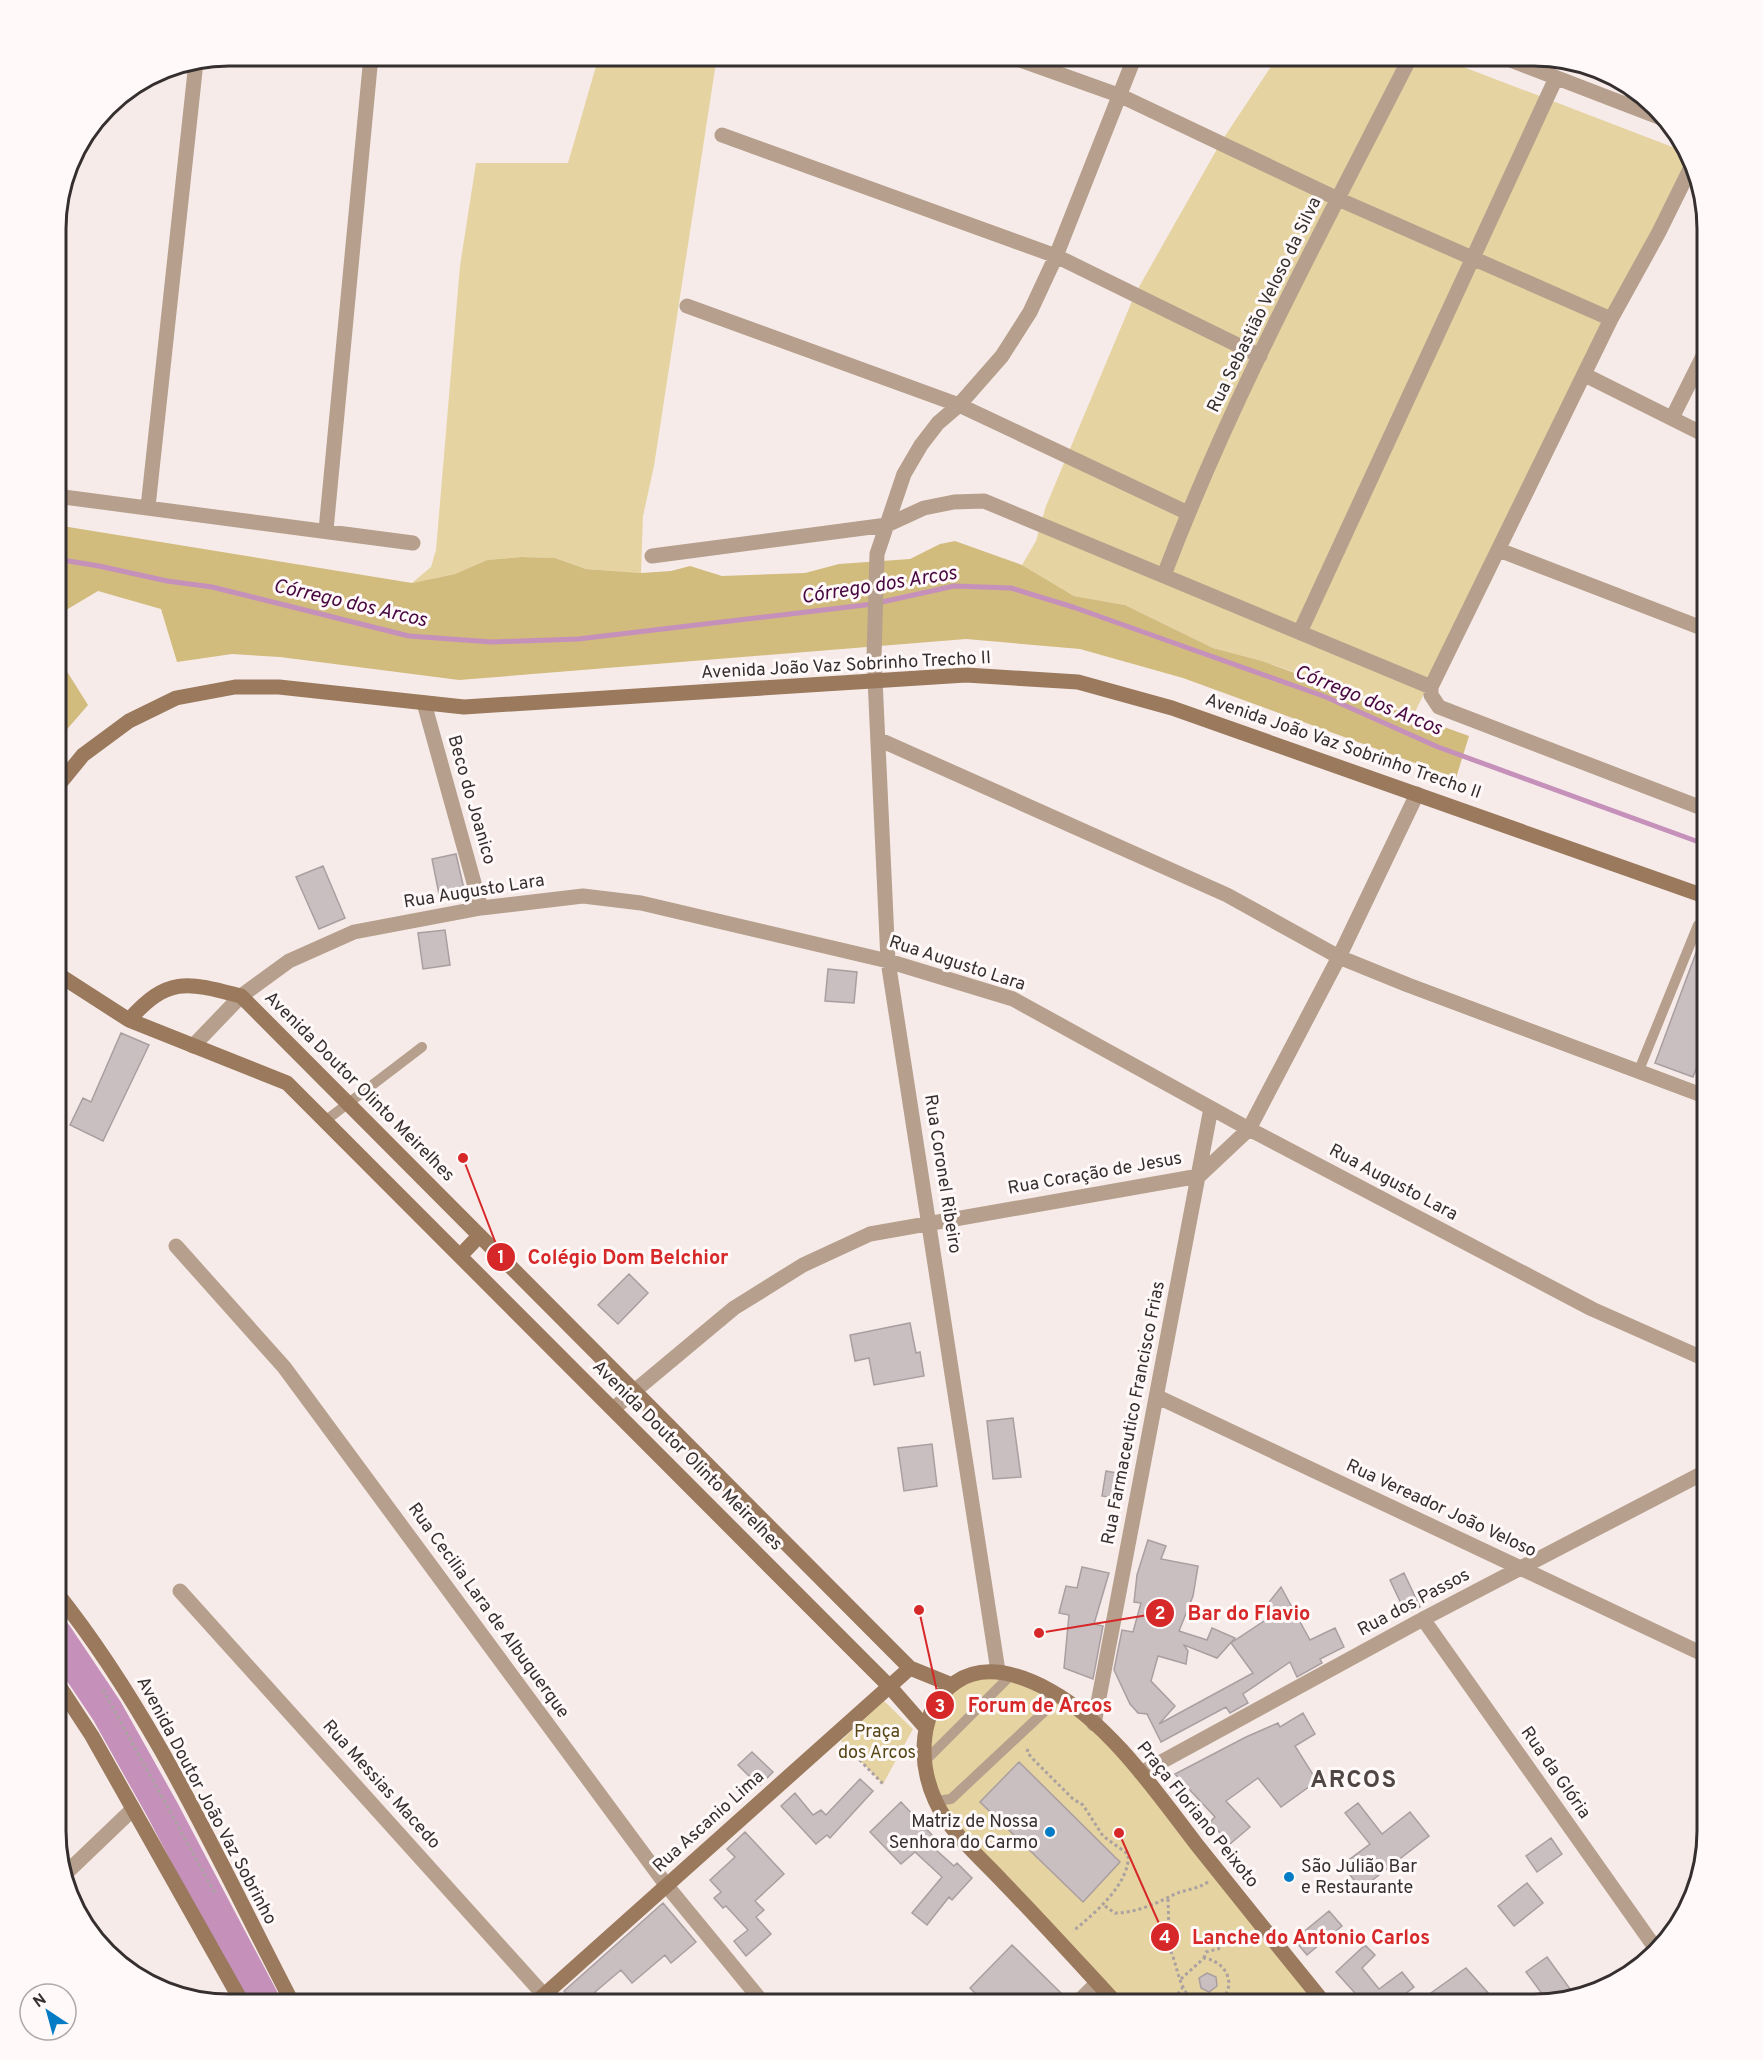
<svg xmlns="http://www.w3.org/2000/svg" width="1763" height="2060" font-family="Overpass,sans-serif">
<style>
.green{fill:#e5d3a1}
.forest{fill:#d1bb7d}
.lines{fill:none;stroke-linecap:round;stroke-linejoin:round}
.stream{stroke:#c591bb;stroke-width:5}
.river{stroke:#c591bb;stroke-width:33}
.building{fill:#c9bec0;stroke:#a99ea0;stroke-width:1.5}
.path{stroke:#aaa1a0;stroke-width:3;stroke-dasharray:3 3;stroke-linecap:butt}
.lane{stroke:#b6a08d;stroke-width:10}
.street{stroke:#b6a08d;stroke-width:15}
.secondary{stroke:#9a795d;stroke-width:15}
.poi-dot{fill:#047cc5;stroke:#fffaf9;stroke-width:2}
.labels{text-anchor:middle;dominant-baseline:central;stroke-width:6;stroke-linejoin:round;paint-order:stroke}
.street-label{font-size:18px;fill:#35302f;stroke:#fffaf9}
.park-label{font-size:18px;fill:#574717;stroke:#fffaf9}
.poi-label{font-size:18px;fill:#35302f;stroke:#fffaf9;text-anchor:end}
.water-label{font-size:20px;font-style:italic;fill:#480841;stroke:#fffaf9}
.district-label{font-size:24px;font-weight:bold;letter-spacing:1.5px;fill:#504745;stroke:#fffaf9}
.rim{fill:none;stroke:#35302f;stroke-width:3}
.leader{fill:none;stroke:#d62828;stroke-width:2}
.callout-dot{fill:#d62828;stroke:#fffaf9;stroke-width:2}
.mark-label{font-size:18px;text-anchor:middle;font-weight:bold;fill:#fff}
.callout-label{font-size:20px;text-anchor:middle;font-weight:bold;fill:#d62828;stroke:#fffaf9;stroke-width:6;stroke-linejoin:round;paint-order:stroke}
</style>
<rect width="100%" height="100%" fill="#f7ebe9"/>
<path class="green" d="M599,56H717L654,466L643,516L641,573L586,569L555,558L521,557L487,560L455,574L412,583L431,567L436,550L460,266L476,163H568Z
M1278,56H1435L1688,153L1689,156L1414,714L1262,661L1213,648L1125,605L1074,596L1022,565L1036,541L1046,506L1135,294L1221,142Z
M1008,1676L927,1757L935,1709L965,1677Z
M1013,1678L1066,1703L1139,1776L1322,2004H1119L950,1821L928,1761Z
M883,1700L913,1729L883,1784L841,1741Z"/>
<path class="forest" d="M56,525L412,583L455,574L487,560L521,557L555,558L586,569L641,573L671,571L690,566L722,576L805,573L839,564L910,559L940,544L955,541L1022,565L1074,596L1125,605L1213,648L1262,661L1469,736L1456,778L1183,678L1080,649L966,639L459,680L280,657L232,654L177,662L161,609L98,591L56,616Z
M56,654L88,705L56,742Z"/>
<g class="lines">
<path class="stream" d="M56,559L99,566L167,581L212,587L409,636L492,642L578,639L790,614L873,604L954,586L1011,588L1073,607L1326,697L1438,747L1707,845"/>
<path class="river" d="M56,1635L107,1711L162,1809L265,2004"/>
</g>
<path class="building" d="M456,854L464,889L439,894L432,859Z
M323,866L345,918L319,929L296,877Z
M1706,926L1707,1039L1693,1077L1655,1063Z
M445,930L450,965L423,969L418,933Z
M828,969L857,972L854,1003L825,1001Z
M121,1033L149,1045L103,1141L70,1125L83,1098L91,1102Z
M629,1274L648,1293L618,1324L598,1305Z
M910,1323L916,1353L920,1352L924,1376L874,1385L869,1358L855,1361L850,1335Z
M1013,1418L1021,1477L993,1479L987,1421Z
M932,1444L937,1486L904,1491L898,1448Z
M1106,1471L1123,1474L1119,1499L1102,1496Z
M1148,1540L1166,1546L1161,1559L1198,1566L1193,1596L1179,1631L1207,1640L1212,1628L1235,1638L1217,1658L1184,1645L1188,1651L1186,1664L1158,1656L1151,1681L1175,1706L1159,1724L1253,1673L1231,1643L1267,1619L1262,1611L1281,1587L1310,1640L1335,1628L1344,1647L1320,1659L1322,1663L1297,1677L1290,1662L1243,1694L1248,1703L1230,1713L1226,1707L1161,1742L1147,1714L1138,1713L1130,1704L1114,1670L1122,1630L1133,1632L1141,1603L1134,1602L1137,1575Z
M1082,1567L1109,1573L1094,1624L1103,1626L1093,1679L1064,1668L1069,1615L1059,1613L1066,1586L1077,1588Z
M1404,1573L1420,1607L1406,1614L1390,1580Z
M1303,1713L1315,1734L1295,1746L1317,1781L1281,1807L1258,1778L1226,1801L1250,1827L1230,1844L1210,1822L1215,1817L1175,1774L1246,1737L1278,1723L1280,1727Z
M752,1752L773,1772L759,1786L738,1765Z
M1019,1762L1120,1862L1083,1902L980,1802Z
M860,1779L873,1791L830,1838L827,1835L816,1844L781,1806L795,1793L813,1815L821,1810L826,1815Z
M901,1802L932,1835L926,1841L954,1866L957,1863L972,1878L952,1900L949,1897L927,1925L912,1913L942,1877L915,1852L901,1864L870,1832Z
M1358,1803L1382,1834L1410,1812L1429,1836L1361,1889L1342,1865L1370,1844L1345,1813Z
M745,1832L784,1874L755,1901L764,1910L756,1917L771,1934L746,1956L734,1941L748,1930L726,1906L723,1908L714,1898L721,1892L710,1880L735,1857L727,1849Z
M1551,1838L1562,1854L1537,1872L1526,1856Z
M1527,1883L1543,1903L1514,1926L1498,1906Z
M663,1903L696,1942L671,1963L665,1955L632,1983L621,1970L595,1992L605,2004H575L564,1991Z
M1329,1911L1342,1926L1307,1955L1296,1942L1304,1937L1301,1934Z
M1012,1945L1061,1993L1050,2004H1015L1007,1997L1000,2004H966L976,1994L970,1988Z
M1365,1945L1375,1955L1362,1968L1379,1989L1402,1972L1414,1987L1392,2004H1360L1363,2002L1336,1972Z
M1547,1957L1573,1993L1563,2000L1548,2002L1526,1972Z
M1466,1968L1489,1994L1476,2004H1439L1431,1993Z
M1207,1973L1216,1977L1217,1986L1209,1992L1201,1988L1199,1978Z"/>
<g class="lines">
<path class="path" d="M56,1652L67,1667
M103,1690L216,1895
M847,1747L883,1784
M1028,1749L1027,1752L1033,1759L1073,1799L1083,1805L1103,1836L1128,1854C1131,1883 1093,1915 1073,1931
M1168,1899L1169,1932L1166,1943C1180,1962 1175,1993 1200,2004
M1105,1906L1115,1913C1135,1913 1155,1904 1173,1895C1185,1889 1196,1890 1208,1882
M1204,1958L1206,1952L1218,1949L1244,1929
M1181,1979L1204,1958C1235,1963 1238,2001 1207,2004
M1171,2004L1182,1988"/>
<path class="lane" d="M1639,1070L1698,925
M325,1121L422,1047
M925,1761L1011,1675
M936,1801L951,1799L1046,1710L1049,1690"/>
<path class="street" d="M1009,56L1121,96L1338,199L1611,319
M1500,56L1669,121
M722,135L1056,256L1260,356
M1693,163L1659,232L1611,319L1431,687V695L1439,707L1707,810
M687,306L959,405L1188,513
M1585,375L1707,436
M1672,418L1707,348
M56,496L413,543
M148,507L196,62
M326,530L371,56
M1499,550L1707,630
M652,556L887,525L924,508L954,502L984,501L1431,687
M1164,575C1232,396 1324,227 1411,56
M1300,632L1556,78
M424,703L481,908
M878,739L1227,895L1339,957L1408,985L1707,1097
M193,1046L241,996L289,961L354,932L481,908L583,896L641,903L888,961L1013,999L1249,1129L1592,1309L1707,1360
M176,1246L284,1367L667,1886L764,2004
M1158,1397L1707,1656
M613,1409L734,1308L803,1265L870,1234L1199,1176L1249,1129L1339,957L1417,794
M180,1591L552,2004
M1423,1619L1656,1949
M998,1671L888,961L874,657L877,554L904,474L921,445L938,423L959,405L1002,356L1030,312L1056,256L1135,56
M1094,1724L1211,1108
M1141,1773L1423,1619L1707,1471
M63,1876L133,1809
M1076,2004L1097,1983"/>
<path class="secondary" d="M56,788L83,755L129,721L176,698L235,687H279L464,707L966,675L1078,682L1172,708L1707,897
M56,973L129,1020L287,1083L890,1687L925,1727
M129,1020C168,976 187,982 241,996L910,1668L952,1685
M460,1256L479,1236
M56,1592C155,1716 220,1864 293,2004
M56,1681L92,1736L243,2004
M534,2004L910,1668
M1117,2004C1079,1963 1042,1922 1003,1882C980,1857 949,1832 935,1800C918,1762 918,1708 956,1682C985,1662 1022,1675 1051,1691C1110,1724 1157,1793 1197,1845C1240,1899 1282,1951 1325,2004"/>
</g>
<g class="poi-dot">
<circle cx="1050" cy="1832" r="6"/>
<circle cx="1289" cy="1877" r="6"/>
</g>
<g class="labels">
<g class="street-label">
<text transform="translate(1265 305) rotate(-64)">Rua Sebastião Veloso da Silva</text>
<text transform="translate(846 666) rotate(-3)">Avenida João Vaz Sobrinho Trecho II</text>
<text transform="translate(1343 747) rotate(19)">Avenida João Vaz Sobrinho Trecho II</text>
<text transform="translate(471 800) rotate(74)">Beco do Joanico</text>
<text transform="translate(474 892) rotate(-9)">Rua Augusto Lara</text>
<text transform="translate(957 964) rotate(18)">Rua Augusto Lara</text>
<text transform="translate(359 1087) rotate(45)">Avenida Doutor Olinto Meirelhes</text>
<text transform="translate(942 1174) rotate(81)">Rua Coronel Ribeiro</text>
<text transform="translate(1095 1174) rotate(-10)">Rua Coração de Jesus</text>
<text transform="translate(1393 1183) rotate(28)">Rua Augusto Lara</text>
<text transform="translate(1134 1413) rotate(-79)">Rua Farmaceutico Francisco Frias</text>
<text transform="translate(687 1456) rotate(45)">Avenida Doutor Olinto Meirelhes</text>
<text transform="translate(1441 1509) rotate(25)">Rua Vereador João Veloso</text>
<text transform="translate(1414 1603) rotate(-28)">Rua dos Passos</text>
<text transform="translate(488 1611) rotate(54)">Rua Cecilia Lara de Albuquerque</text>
<text transform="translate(1555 1773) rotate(55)">Rua da Glória</text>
<text transform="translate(381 1785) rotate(48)">Rua Messias Macedo</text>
<text transform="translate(206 1801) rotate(62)">Avenida Doutor João Vaz Sobrinho</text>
<text transform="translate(1197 1815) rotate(51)">Praça Floriano Peixoto</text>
<text transform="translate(709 1822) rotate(-42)">Rua Ascanio Lima</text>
</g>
<g class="park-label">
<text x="877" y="1732">Praça<tspan x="877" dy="21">dos Arcos</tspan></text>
</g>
<g class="poi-label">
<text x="1038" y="1822">Matriz de Nossa<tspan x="1038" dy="21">Senhora do Carmo</tspan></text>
<text x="1301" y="1867" text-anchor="start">São Julião Bar<tspan x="1301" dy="21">e Restaurante</tspan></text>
</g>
<g class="water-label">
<text transform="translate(879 586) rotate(-9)">Córrego dos Arcos</text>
<text transform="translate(350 604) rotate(13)">Córrego dos Arcos</text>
<text transform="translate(1368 701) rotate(22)">Córrego dos Arcos</text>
</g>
<g class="district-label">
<text x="1354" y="1781">ARCOS</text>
</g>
</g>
<path d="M0 0H1763V2060H0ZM229 66H1534A163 163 0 0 1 1697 229V1831A163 163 0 0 1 1534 1994H229A163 163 0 0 1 66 1831V229A163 163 0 0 1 229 66Z" fill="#fffaf9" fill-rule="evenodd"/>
<path class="rim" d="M229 66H1534A163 163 0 0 1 1697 229V1831A163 163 0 0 1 1534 1994H229A163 163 0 0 1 66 1831V229A163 163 0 0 1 229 66Z"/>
<path class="leader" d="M463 1158L501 1257M1039 1633L1160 1613M919 1610L940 1705M1119 1833L1165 1937"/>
<g class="callout-dot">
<circle cx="463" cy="1158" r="6"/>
<circle cx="1039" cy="1633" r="6"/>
<circle cx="919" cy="1610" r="6"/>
<circle cx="1119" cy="1833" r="6"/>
<circle cx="501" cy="1257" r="15"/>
<circle cx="1160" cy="1613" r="15"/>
<circle cx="940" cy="1705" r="15"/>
<circle cx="1165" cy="1937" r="15"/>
</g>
<g class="mark-label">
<text x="501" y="1263">1</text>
<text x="1160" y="1619">2</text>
<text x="940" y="1712">3</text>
<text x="1165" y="1943">4</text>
</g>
<g class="callout-label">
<text x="628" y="1264">Colégio Dom Belchior</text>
<text x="1249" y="1620">Bar do Flavio</text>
<text x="1040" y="1712">Forum de Arcos</text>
<text x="1311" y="1944">Lanche do Antonio Carlos</text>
</g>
<g transform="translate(48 2012) rotate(324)"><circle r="28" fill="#fffaf9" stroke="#aea9a8" stroke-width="1.5"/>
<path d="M0-4.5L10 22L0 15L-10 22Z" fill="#047cc5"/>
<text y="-9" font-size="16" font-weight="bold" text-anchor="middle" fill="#35302f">N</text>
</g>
</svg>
